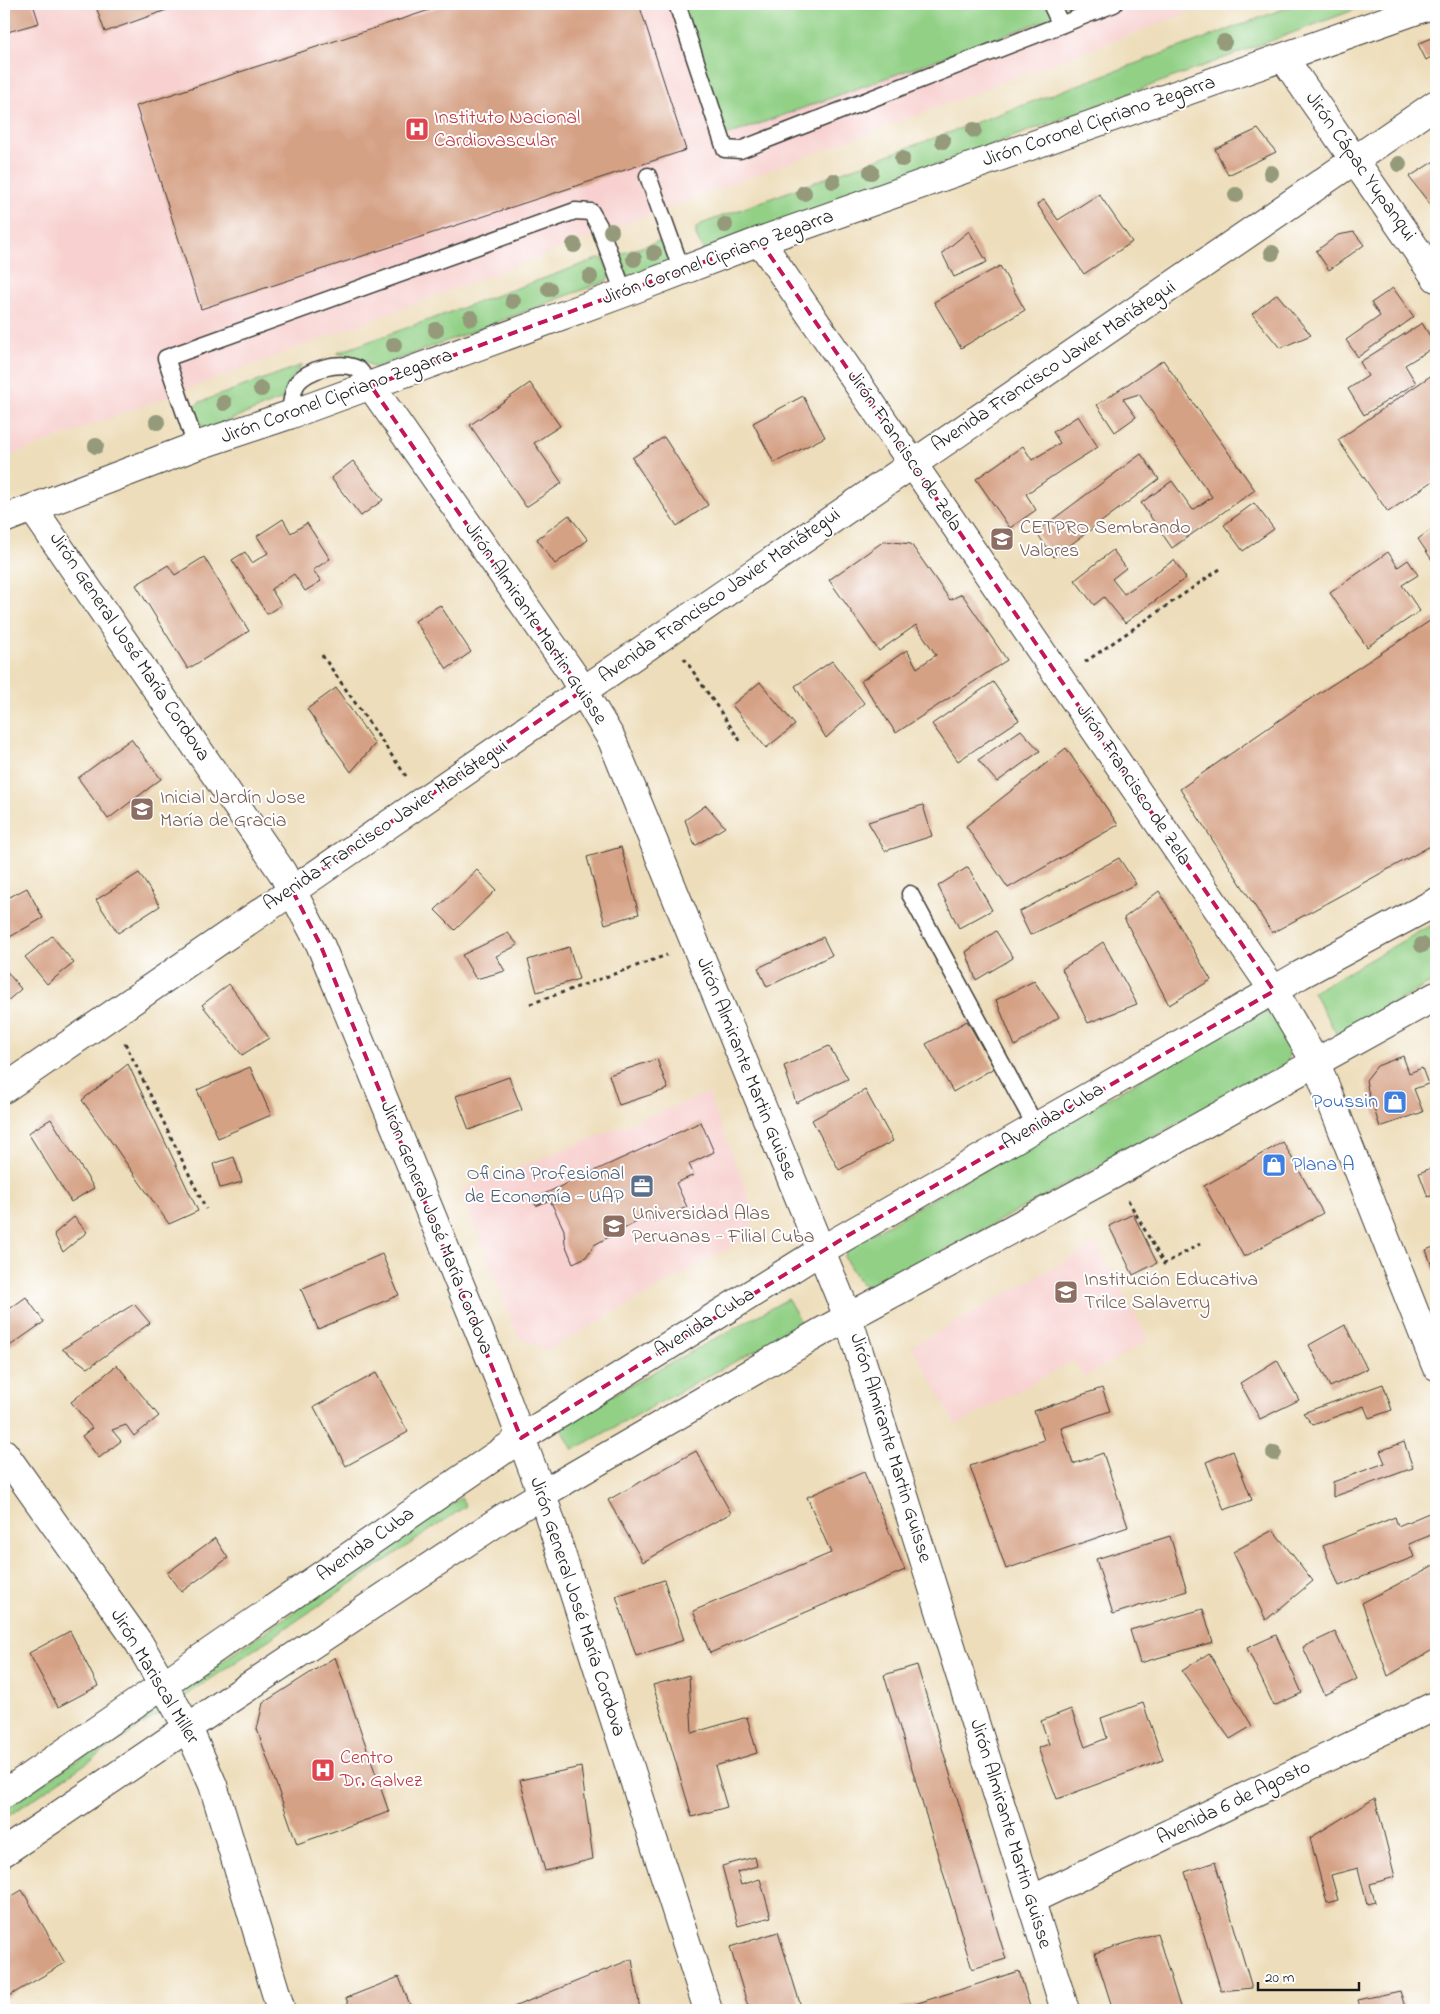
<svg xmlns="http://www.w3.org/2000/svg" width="1440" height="2014" font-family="'Indie Flower',sans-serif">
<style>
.built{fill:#f7d0cf}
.green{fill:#92d086;stroke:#577651}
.building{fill:#d5a185}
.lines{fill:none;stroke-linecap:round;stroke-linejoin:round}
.lane-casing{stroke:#3b3934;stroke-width:19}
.street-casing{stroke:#3b3934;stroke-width:30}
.secondary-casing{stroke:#3b3934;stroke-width:30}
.path{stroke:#3b3934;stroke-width:3;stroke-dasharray:4 4;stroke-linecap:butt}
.lane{stroke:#fff;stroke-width:16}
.street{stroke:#fff;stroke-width:28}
.secondary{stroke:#fff;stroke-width:28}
.tree{fill:#949a7a}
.marked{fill:none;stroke:#c2185b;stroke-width:4;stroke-dasharray:10 6;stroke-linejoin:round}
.labels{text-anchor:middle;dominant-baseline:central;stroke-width:4;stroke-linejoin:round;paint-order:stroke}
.health-label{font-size:20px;fill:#be3a42;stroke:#fff;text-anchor:start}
.street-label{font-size:20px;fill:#1c1c1c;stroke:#fff}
.education-label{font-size:20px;fill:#785e54;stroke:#fff;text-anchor:start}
.shop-label{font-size:20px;fill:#366cbe;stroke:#fff;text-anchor:end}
.service-label{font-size:20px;fill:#4e5e75;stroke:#fff;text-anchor:end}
</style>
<rect width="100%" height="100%" fill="#fff"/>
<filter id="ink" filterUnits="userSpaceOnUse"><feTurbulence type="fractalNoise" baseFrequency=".02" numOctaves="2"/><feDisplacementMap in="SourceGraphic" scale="10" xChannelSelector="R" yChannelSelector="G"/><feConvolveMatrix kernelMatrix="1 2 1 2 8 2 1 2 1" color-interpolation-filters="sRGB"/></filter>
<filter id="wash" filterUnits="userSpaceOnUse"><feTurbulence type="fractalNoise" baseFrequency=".0096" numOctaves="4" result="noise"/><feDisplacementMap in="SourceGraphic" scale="20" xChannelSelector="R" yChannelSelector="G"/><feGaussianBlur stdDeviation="1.12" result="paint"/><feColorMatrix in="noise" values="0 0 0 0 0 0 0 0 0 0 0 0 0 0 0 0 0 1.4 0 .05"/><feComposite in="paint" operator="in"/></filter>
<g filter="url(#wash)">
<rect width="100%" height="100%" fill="#edddba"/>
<path class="built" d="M4,4H1211L4,458Z
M708,1093L756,1215L748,1237L548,1350L518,1337L461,1190Z
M1096,1244L1149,1340L1084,1377L1074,1360L956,1425L912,1346Z"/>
<path class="green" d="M678,4H1082L1080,8L720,138Z
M1297,4H1370L711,249L704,251L696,236V228L701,224Z
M660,241L664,242L670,260L667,263L629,276L626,275L619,261V256L623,253Z
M600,258L603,259L610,275L606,281L375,368L361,359L337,353Z
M302,365L288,383L285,398L212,427L204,428L199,422L193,407L200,402Z
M1436,922V980L1337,1035L1313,992Z
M1260,1011L1274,1014L1290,1046L1288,1063L874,1289L860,1283L844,1257L849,1247Z
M788,1299L802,1325L573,1450L559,1424Z
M461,1498L466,1506L4,1819V1810Z"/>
<g id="blocks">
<path class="building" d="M4,4H33L39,23L4,33Z
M95,4H183L105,32Z
M448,4H639L686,150L201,309L136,106Z
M1436,36V54L1426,60L1418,44Z
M1258,129L1276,152L1228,175L1215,149Z
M1436,160V212L1409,177Z
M1099,194L1132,242L1084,274L1037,204L1044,200L1058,220Z
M969,231L987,262L954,277L942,253Z
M1354,232L1364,245L1329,270L1316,251L1338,235Z
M1000,266L1025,310L961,348L934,302Z
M1393,288L1414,317L1358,357L1346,340L1380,316L1371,303Z
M1277,294L1311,335L1280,348L1252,314Z
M1422,323L1436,346L1405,365L1416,383L1364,415L1348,389L1368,376L1360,362Z
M1163,360L1255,490L1172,548L1141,503L1172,481L1193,510L1212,497L1139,394L1123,399L1136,417L1115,432L1097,405Z
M1436,372V479L1388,512L1338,440Z
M530,383L560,426L534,443L562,483L526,507L470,425Z
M803,396L825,437L774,463L753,423Z
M1078,416L1098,447L1063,469L1026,494L1036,510L1010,528L976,479L1023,446L1032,460L1060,443L1053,432Z
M664,437L708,505L677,526L632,458Z
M1141,454L1159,479L1054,557L1036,532Z
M353,461L383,500L361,516L331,478Z
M1254,503L1274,529L1243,551L1224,525Z
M569,515L588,540L555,564L537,539Z
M283,519L291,533L307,523L330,559L313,570L321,581L305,591L294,574L271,589L281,605L267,614L232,560L245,552L252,563L268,553L257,536Z
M1436,526V566L1418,539Z
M884,541L911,544L950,600L962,594L1007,660L896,733L861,681L907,650L917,668L936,655L916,625L879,651L829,580Z
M1113,550L1126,568L1112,579L1124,594L1174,560L1186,578L1125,623L1104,597L1094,605L1075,580Z
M1388,552L1398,567L1408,560L1418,575L1402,585L1420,611L1367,647L1330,593Z
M204,557L249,631L188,669L136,585L168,565L175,575Z
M440,605L471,652L447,669L415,621Z
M1436,617V843L1272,933L1180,789L1298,707Z
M832,661L864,703L826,738L795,686Z
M760,682L795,725L766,748L732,705Z
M993,682L1019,720L958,761L932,724Z
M336,688L375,744L351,772L307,709Z
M1021,730L1040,751L997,782L978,760Z
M131,739L161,779L108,819L78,778Z
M1066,748L1118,825L1008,888L966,826Z
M706,805L725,827L695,846L685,820Z
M923,805L932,836L885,851L868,822Z
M621,847L639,914L605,924L587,857Z
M1119,858L1136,884L1030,935L1019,912Z
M968,867L992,910L959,928L938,886Z
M477,870L496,890L455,930L435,910Z
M139,873L160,906L118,933L96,900Z
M27,888L43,918L8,938L4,930V900Z
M1159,891L1211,980L1169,1005L1124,918Z
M996,931L1013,958L976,980L966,952Z
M508,933L518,945L496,956L505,971L476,979L462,955Z
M52,936L74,963L47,984L25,957Z
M823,937L832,955L767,987L758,968Z
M1103,942L1137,1004L1088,1023L1062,969Z
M569,947L579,979L537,992L528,960Z
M4,968L21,989L4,1004Z
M1034,981L1059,1017L1015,1046L996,1000Z
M229,984L269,1038L242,1055L202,1005Z
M967,1021L994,1068L953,1092L926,1044Z
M829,1046L848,1079L796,1103L784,1066Z
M1403,1056L1409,1073L1422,1068L1428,1084L1414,1089L1423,1112L1380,1127L1368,1091L1366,1080L1377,1066Z
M657,1059L668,1089L619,1105L609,1075Z
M128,1064L198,1211L169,1224L82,1100Z
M250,1067L271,1115L218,1138L197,1090Z
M509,1077L522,1110L469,1130L456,1096Z
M865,1090L893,1141L839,1170L812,1120Z
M51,1119L94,1188L71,1202L28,1133Z
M701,1122L714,1152L689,1164L694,1175L676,1183L687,1207L655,1221L644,1218L594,1245L586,1257L573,1263L565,1244L564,1230L550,1200L536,1206L533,1199Z
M1283,1142L1323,1213L1244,1257L1204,1186Z
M234,1157L242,1182L220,1188L213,1164Z
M1436,1166V1194L1428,1197L1419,1173Z
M1133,1214L1157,1263L1133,1275L1109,1226Z
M74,1217L87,1232L63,1252L54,1234Z
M1436,1246V1277L1426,1250Z
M382,1254L399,1295L318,1329L301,1289Z
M26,1297L44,1322L4,1350V1313Z
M134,1304L150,1323L88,1368L62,1349Z
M1345,1325L1367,1369L1330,1387L1309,1345Z
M1277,1360L1299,1400L1260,1419L1240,1383Z
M117,1365L159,1416L134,1436L126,1425L112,1430L121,1441L99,1458L82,1436L92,1428L71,1402Z
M376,1373L408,1432L346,1466L314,1407Z
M1383,1384L1392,1410L1369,1418L1364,1406L1313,1425L1303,1413Z
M1102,1388L1110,1411L1061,1428L1073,1464L1103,1453L1128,1527L1006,1569L970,1466L1044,1440L1034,1411Z
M1404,1442L1413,1468L1333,1497V1482L1385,1463L1380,1451Z
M696,1451L731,1513L643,1562L608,1500Z
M1233,1451L1252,1500L1224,1510L1206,1462Z
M864,1472L905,1570L710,1653L693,1611L831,1553L807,1497Z
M1436,1510V1533L1409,1544L1414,1557L1339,1586L1323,1546L1395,1517L1398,1526Z
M1273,1530L1313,1581L1266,1620L1233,1552Z
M1170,1536L1187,1591L1113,1614L1096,1559Z
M215,1538L228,1558L181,1592L167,1573Z
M1436,1564V1648L1388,1676L1362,1603Z
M664,1580L684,1640L636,1656L616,1596Z
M1203,1609L1213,1642L1140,1663L1130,1630Z
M70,1631L98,1686L58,1707L29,1653Z
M1335,1632L1357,1679L1325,1695L1303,1647Z
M1276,1635L1302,1693L1274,1706L1247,1648Z
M1209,1653L1252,1726L1230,1739L1182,1671Z
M335,1657L389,1812L297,1844L257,1729L263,1703Z
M917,1665L1006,1959L972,1969L884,1675Z
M689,1675L692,1733L747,1717L757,1753L715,1766L727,1807L692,1817L653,1685Z
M1143,1703L1163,1760L1057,1799L1038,1748L1049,1744L1041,1721L1071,1709L1085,1747L1107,1738L1101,1718Z
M581,1767L593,1859L545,1871L520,1780Z
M1375,1798L1395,1877L1370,1884L1375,1902L1367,1904L1358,1868L1331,1875L1338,1900L1327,1903L1310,1838Z
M755,1857L757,1866L737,1872L741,1885L760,1879L771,1917L738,1926L722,1866Z
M1215,1862L1252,1988L1221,1991L1185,1872Z
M22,1890L65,1963L4,1999V1901Z
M778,1932L802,2010H749L730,1947Z
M1157,1933L1181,2010H1113L1095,1953Z
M632,1959L640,2010H506Z
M1019,1971L1031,2010H896Z
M399,1977L412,2010H351L346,1998Z
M1400,1991L1406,2010H1361L1358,2000Z"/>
</g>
</g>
<g filter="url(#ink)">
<use href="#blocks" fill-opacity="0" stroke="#3b3934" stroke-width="1"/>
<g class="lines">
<g class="lane-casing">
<path id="lane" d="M677,4L725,149L740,150L1114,4
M1051,4L1061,25
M648,176L682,271
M289,415C291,407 292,393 296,385C305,369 344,359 359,370C363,374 367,381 371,386
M196,446L166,358L575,211L591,212L599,226L624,293
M910,894L1036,1127"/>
</g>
<g class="street-casing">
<path id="street" d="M1283,57L1436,278
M760,241L1274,991L1316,1063L1436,1366
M371,386L572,673L612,740L848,1317L1065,2010
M33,509L282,872L320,944L500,1382L542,1494L708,2010
M4,519L196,446L289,415L624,293L760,241L1434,4
M4,1453L139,1643L188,1728L213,1785L281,2010
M1031,1900L1436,1705"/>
</g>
<g class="secondary-casing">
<path id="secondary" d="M4,1089L1436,104
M4,1794L521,1438L820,1251L1300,975L1436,902
M4,1852L227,1701L503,1518L542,1494L821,1332L1114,1174L1436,996"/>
</g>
<path class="path" d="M322,655L406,776
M684,658L741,742
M1085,662L1220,569
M530,1004L667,955
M125,1043L206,1209
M1128,1200L1164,1264L1200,1244"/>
<use href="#lane" class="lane"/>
<use href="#street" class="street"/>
<use href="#secondary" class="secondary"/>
</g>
<g class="tree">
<circle cx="1224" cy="42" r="8"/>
<circle cx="974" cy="130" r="8"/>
<circle cx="943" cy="141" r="8"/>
<circle cx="902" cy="159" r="8"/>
<circle cx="1399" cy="164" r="8"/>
<circle cx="871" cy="172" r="8"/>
<circle cx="1271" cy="173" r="8"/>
<circle cx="833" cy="181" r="8"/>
<circle cx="804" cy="193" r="8"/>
<circle cx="1236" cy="195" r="8"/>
<circle cx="725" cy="225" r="8"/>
<circle cx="611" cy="231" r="8"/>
<circle cx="574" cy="245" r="8"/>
<circle cx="654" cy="253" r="8"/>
<circle cx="1272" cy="253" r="8"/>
<circle cx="634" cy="259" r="8"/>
<circle cx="590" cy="277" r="8"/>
<circle cx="549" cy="289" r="8"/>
<circle cx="513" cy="301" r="8"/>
<circle cx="471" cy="318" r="8"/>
<circle cx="436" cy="330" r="8"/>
<circle cx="394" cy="345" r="8"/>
<circle cx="261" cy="389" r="8"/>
<circle cx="224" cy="403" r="8"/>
<circle cx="157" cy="422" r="8"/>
<circle cx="96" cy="446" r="8"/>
<circle cx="1422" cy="945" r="8"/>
<circle cx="1274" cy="1453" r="8"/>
</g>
</g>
<path class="marked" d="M760,241L1274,991L847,1236L521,1438L320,944L292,890L582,691L371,386Z"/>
<defs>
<g id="hospital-square" transform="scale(1.25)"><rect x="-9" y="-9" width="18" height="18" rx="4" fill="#e0444e" stroke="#fff"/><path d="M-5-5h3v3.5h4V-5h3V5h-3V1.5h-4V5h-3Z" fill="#fff"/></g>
<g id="university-square" transform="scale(1.25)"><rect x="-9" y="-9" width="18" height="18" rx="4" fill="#8d6e63" stroke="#fff"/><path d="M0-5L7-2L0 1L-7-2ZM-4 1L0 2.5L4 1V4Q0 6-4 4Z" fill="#fff"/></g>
<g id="school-square" transform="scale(1.25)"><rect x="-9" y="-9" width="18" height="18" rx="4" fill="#8d6e63" stroke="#fff"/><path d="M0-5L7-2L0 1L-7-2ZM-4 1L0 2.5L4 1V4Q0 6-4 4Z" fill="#fff"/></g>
<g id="shop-square" transform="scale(1.25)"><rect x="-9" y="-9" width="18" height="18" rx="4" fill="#3f7fe0" stroke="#fff"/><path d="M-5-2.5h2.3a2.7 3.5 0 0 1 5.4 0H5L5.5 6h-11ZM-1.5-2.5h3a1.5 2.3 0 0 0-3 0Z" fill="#fff"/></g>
<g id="office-square" transform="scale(1.25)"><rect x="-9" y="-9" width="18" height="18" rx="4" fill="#5c6f8a" stroke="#fff"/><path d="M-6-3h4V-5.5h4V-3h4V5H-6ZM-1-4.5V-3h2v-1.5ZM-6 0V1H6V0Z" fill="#fff"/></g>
</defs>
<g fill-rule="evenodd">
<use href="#hospital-square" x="417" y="129"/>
<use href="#university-square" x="1002" y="539"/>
<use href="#school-square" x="142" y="809"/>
<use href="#shop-square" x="1395" y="1102"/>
<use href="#shop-square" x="1274" y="1165"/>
<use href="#office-square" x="642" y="1186"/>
<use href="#university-square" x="614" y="1226"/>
<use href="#school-square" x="1066" y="1292"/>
<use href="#hospital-square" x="323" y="1770"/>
</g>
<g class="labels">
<g class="health-label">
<text x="434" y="118">Instituto Nacional<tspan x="434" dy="23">Cardiovascular</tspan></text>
<text x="340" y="1758">Centro<tspan x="340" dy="23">Dr. Galvez</tspan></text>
</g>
<g class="street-label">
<text transform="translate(1099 122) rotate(-19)">Jirón Coronel Cipriano Zegarra</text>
<text transform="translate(1360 167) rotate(55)">Jirón Cápac Yupanqui</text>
<text transform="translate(718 258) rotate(-20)">Jirón Coronel Cipriano Zegarra</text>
<text transform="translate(1054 367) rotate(-34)">Avenida Francisco Javier Mariátegui</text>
<text transform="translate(337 397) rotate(-20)">Jirón Coronel Cipriano Zegarra</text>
<text transform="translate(904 451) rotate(56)">Jirón Francisco de Zela</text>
<text transform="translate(720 596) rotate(-35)">Avenida Francisco Javier Mariátegui</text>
<text transform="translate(535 624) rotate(56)">Jirón Almirante Martin Guisse</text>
<text transform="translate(129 647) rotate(56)">Jirón General José María Cordova</text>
<text transform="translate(1133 785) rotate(56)">Jirón Francisco de Zela</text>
<text transform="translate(386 826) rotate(-34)">Avenida Francisco Javier Mariátegui</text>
<text transform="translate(746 1069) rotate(68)">Jirón Almirante Martin Guisse</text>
<text transform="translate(1053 1117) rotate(-30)">Avenida Cuba</text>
<text transform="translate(436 1228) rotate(68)">Jirón General José María Cordova</text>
<text transform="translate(705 1323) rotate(-32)">Avenida Cuba</text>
<text transform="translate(890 1448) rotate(73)">Jirón Almirante Martin Guisse</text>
<text transform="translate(366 1545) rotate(-35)">Avenida Cuba</text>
<text transform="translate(577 1607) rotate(72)">Jirón General José María Cordova</text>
<text transform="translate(154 1677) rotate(59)">Jirón Mariscal Miller</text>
<text transform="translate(1234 1803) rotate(-26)">Avenida 6 de Agosto</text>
<text transform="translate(1010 1834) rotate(73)">Jirón Almirante Martin Guisse</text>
</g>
<g class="education-label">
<text x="1020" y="528">CETPRO Sembrando<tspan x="1020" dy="23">Valores</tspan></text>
<text x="160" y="798">Inicial Jardín Jose<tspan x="160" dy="23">María de Gracia</tspan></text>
<text x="632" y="1214">Universidad Alas<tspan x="632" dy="23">Peruanas - Filial Cuba</tspan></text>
<text x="1084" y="1280">Institución Educativa<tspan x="1084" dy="23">Trilce Salaverry</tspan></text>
</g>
<g class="shop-label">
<text x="1378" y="1102">Poussin</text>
<text x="1292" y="1165" text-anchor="start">Plana A</text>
</g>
<g class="service-label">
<text x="624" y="1174">Oficina Profesional<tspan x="624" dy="23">de Economía - UAP</tspan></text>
</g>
</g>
<rect width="1440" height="2014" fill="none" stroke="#fff" stroke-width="20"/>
<path d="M1258 1982v8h101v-8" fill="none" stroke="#1c1c1c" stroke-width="2.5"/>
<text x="1265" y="1982" font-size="15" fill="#1c1c1c" stroke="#ffffff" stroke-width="4" paint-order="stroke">20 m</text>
</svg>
